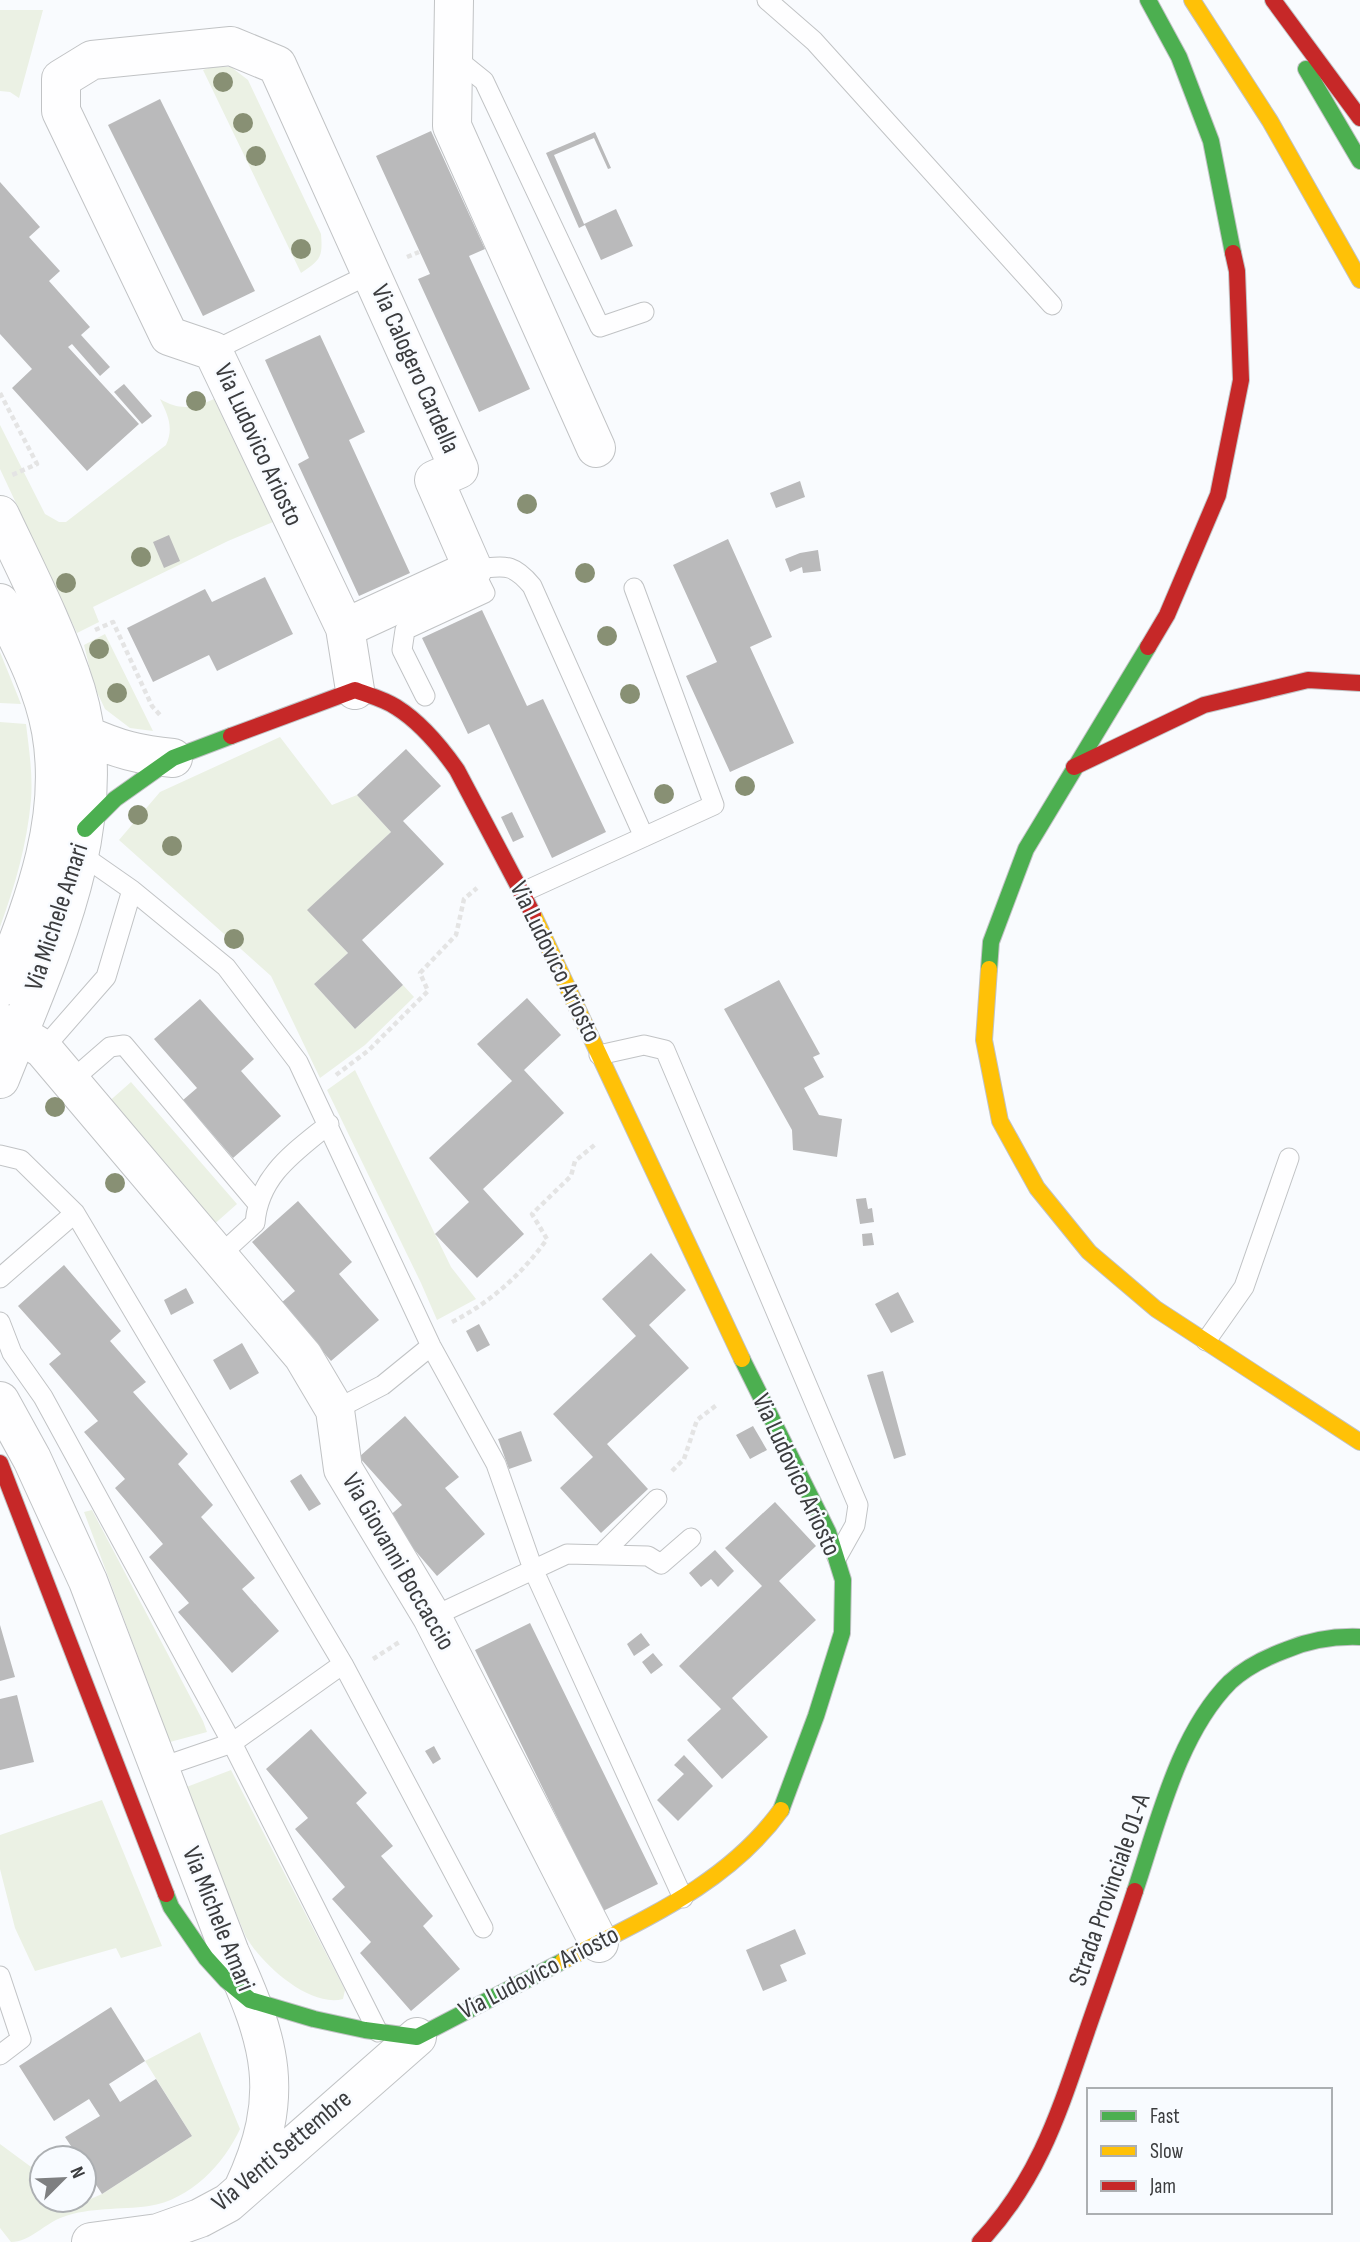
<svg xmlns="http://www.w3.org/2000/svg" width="1360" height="2242" font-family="'Sofia Sans Condensed',sans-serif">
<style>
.green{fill:#ebf1e4}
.building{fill:#bababb}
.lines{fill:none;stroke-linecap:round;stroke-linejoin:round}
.lane-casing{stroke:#c1c3c5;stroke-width:21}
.street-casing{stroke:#c1c3c5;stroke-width:40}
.fast-casing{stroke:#c1c3c5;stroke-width:18}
.slow-casing{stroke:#c1c3c5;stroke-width:18}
.jam-casing{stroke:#c1c3c5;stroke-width:18}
.path{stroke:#e4e4e4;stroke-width:4.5;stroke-dasharray:5 3.5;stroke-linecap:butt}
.lane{stroke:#fefeff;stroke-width:19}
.street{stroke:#fefeff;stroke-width:38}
.fast{stroke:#4caf50;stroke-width:16}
.slow{stroke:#ffc107;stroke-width:16}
.jam{stroke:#c62828;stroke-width:16}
.tree{fill:#889074}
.labels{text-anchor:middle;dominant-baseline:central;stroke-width:5;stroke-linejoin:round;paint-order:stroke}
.street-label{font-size:26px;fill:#3b3c3e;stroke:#f8fbff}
</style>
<rect width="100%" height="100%" fill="#f9fbfe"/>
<path class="green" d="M0,10H43L19,98L10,92L0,91Z
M214,66L231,67L248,80L321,234C323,258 320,260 301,273L203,70Z
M160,399C180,411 194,408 214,399L273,522L228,541L93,607L99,622L77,633L0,469V425L45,514L59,522H66L166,445C174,428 168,415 160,399Z
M105,634L153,731L130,728L105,709L94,686L84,645Z
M0,652L21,704L0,703Z
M0,722L26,724C29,749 33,775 31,800C27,844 15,886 0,927Z
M280,737L332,805L357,795L391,832L308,910L348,953L314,984L355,1029L403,985L414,997L365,1045L320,1078L271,976L119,840L160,792Z
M355,1070L451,1267L476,1299L437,1320L421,1283L327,1090Z
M131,1082L237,1204L211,1227L105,1105Z
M92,1510L203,1721L207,1732L170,1742L84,1512Z
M231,1770L345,1990L343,1999C309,2008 262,1964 246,1937L184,1788Z
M102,1800L162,1946L121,1958L116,1948L35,1971L15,1928L0,1869V1835Z
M200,2032L240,2129C224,2164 190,2200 149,2206C120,2210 90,2207 63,2217C45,2223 30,2242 11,2242L0,2228V2144L42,2175V2200H74L79,2204L102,2194L192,2136L145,2061Z"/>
<path class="building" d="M160,99L255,291L203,316L108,125Z
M431,131L485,249L469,256L530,389L479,412L418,279L430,274L376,156Z
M595,132L611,168L608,169L594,138L554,155L584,224L616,209L633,246L601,260L585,225L579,228L546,153Z
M0,182L40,227L29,237L60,271L49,281L90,327L81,335L110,367L100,376L72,344L68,347L139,424L87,471L12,388L32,369L0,334Z
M320,335L365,432L349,440L410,573L359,596L298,464L309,458L265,360Z
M124,384L152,416L142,424L114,392Z
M800,481L805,497L776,508L770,493Z
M169,535L180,561L164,568L153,542Z
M728,539L772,637L750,647L794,743L730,772L686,676L717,662L673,565Z
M818,550L821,571L803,573L802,567L790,572L785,559L800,553Z
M265,577L293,634L217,671L209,655L153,682L127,628L205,589L212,602Z
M482,610L527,706L543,699L606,832L552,858L489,724L468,734L422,638Z
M406,749L441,786L403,821L444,864L362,940L403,985L355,1029L314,984L348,953L307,910L391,832L357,795Z
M512,812L524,837L513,842L501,817Z
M779,980L820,1054L813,1057L824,1077L804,1088L819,1115L842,1119L837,1157L793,1150L792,1130L724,1009Z
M527,998L561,1035L524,1070L564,1113L483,1189L524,1234L477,1278L435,1234L469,1202L429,1158L512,1081L477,1044Z
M200,999L254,1059L241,1071L281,1116L233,1158L183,1100L197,1088L154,1039Z
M866,1198L868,1209L872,1208L874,1222L860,1224L856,1199Z
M298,1201L352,1262L339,1274L379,1320L331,1361L281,1303L295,1291L252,1242Z
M872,1233L874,1245L863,1246L862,1234Z
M651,1253L686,1290L649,1325L689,1368L607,1444L648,1489L601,1533L560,1488L593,1457L553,1414L636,1336L602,1299Z
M64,1265L121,1331L110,1341L146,1382L133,1392L188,1454L178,1464L213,1505L201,1517L255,1578L242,1589L279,1631L232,1673L178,1612L189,1603L149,1557L163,1544L115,1488L125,1479L84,1432L98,1421L49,1364L61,1354L18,1306Z
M186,1288L194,1303L171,1315L164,1300Z
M898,1292L914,1322L891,1333L875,1304Z
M479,1324L490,1345L477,1352L466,1331Z
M242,1343L259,1373L230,1390L213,1360Z
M883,1371L906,1455L894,1459L867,1375Z
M405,1416L459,1477L445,1488L485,1534L437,1576L387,1518L402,1505L359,1457Z
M753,1426L767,1450L750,1459L736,1435Z
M521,1431L532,1461L509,1469L498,1439Z
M301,1474L321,1504L309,1511L290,1481Z
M775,1502L816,1546L779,1581L816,1620L732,1698L768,1737L722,1779L687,1740L721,1709L679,1666L762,1586L725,1548Z
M715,1550L734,1571L718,1587L711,1579L701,1587L689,1573Z
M530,1623L658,1884L603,1911L475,1650Z
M0,1625L15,1677L0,1681Z
M641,1633L650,1645L634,1656L627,1644Z
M653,1653L663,1665L651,1674L642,1662Z
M17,1695L34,1762L0,1770V1699Z
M311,1729L367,1793L356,1803L393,1846L381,1856L433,1916L423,1926L460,1969L411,2011L360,1953L371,1942L332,1899L345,1887L295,1829L308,1818L266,1769Z
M434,1746L441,1759L433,1764L425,1751Z
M684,1755L713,1786L678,1821L657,1800L684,1774L674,1765Z
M795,1929L806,1954L780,1965L787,1981L763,1991L746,1950Z
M111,2007L145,2061L109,2084L120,2102L156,2079L192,2136L102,2194L84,2166V2158H79L65,2137L100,2116L89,2099L54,2121L19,2066Z"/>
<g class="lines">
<g class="lane-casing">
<path id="lane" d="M767,0L814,41L1052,305
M453,56L484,81L600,327L644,312
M213,351L372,273
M425,696L402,650L405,630L485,593L473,569C504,567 511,561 532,586L644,837
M132,890L226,967L298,1062L431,1346L496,1464L533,1569L683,1898
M523,892L714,805L634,588
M43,1049L106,977L132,890L79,853
M599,1055L644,1045L665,1050L858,1505L855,1525L837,1557
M72,1080L110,1047L124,1045L257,1203
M0,1155L21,1160L75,1213L343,1664L483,1928
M219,1256L255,1223C259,1175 295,1152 329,1124
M0,1278L75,1213
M0,1322L12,1353L43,1397L232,1743L378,2032
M1206,1341L1244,1287L1289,1158
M335,1410L383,1385L431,1346
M601,1555L657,1499
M432,1617L567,1554L648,1556L661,1564L691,1538
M159,1768L232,1743L343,1664
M0,1976L21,2039L0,2055"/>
</g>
<g class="street-casing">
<path id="street" d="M454,0L452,126L596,448
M0,515C27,572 57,630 76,690C116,823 48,958 0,1079
M0,603C20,643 43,686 51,731C67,821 32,905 0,988
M345,628L473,569L434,480L459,469L277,65L231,46L92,60L61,79V111L169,336L213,351L345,628L355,690
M86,735C117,749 139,755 173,758
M0,1022L43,1049L303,1356L335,1410L343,1469L432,1617L599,1943
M0,1401L32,1459L88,1581L230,1953C271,2043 287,2095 243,2189
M91,2242L158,2233L200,2218L228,2203L417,2037"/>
</g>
<g class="fast-casing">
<path id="fast" d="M1148,0L1179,57L1211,141L1233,253
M1306,69L1360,161
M85,829L115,799L173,758L231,736
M989,969L991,942L1026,849L1148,647
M742,1359L828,1532L843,1580L842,1633L816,1716L781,1810
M1135,1891C1158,1823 1178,1734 1230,1682C1246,1667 1267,1657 1286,1650C1310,1640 1334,1636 1360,1637
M166,1894L171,1907L206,1958L226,1980L250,2000L314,2019L365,2030L417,2037L563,1961"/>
</g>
<g class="slow-casing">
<path id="slow" d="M1192,0L1270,121L1360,280
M533,914L742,1359
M989,969L984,1040L1000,1121L1037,1188L1089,1252L1156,1309L1360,1442
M563,1961C642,1920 728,1884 781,1810"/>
</g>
<g class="jam-casing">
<path id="jam" d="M1273,0L1360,118
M1148,647L1167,615L1218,495L1241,380L1237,271L1233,253
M231,736L355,690C368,695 384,699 396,707C420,722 441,747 457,770L533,914
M1074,767L1204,705L1308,680L1360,683
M0,1463L166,1894
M980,2242C1040,2178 1060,2109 1088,2028C1104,1982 1120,1937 1135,1891"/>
</g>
<path class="path" d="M407,257L419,252
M0,393L37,464L12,475
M95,630L113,622L152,706L160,715
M336,1075L369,1050L428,991L420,973L456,935L464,899L477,888
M452,1322C491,1302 522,1274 547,1239L532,1214L571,1176L575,1161L597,1143
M672,1471L684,1459L697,1420L718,1404
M373,1659L401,1641"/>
<use href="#lane" class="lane"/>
<use href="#street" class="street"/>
<use href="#fast" class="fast"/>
<use href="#slow" class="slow"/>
<use href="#jam" class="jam"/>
</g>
<g class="tree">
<circle cx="223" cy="82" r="10"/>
<circle cx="243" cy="123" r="10"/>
<circle cx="256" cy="156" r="10"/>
<circle cx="301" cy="249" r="10"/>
<circle cx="196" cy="401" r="10"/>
<circle cx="527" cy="504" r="10"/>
<circle cx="141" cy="557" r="10"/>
<circle cx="585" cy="573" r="10"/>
<circle cx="66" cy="583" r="10"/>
<circle cx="607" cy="636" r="10"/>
<circle cx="99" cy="649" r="10"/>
<circle cx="117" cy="693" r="10"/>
<circle cx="630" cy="694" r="10"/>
<circle cx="745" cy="786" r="10"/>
<circle cx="664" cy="794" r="10"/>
<circle cx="138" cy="815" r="10"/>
<circle cx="172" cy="846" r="10"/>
<circle cx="234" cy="939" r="10"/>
<circle cx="55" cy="1107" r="10"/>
<circle cx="115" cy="1183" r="10"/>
</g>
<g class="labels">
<g class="street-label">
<text transform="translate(415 369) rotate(66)">Via Calogero Cardella</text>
<text transform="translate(258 445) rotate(65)">Via Ludovico Ariosto</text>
<text transform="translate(57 917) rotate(-72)">Via Michele Amari</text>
<text transform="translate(555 962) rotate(64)">Via Ludovico Ariosto</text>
<text transform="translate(796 1475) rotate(65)">Via Ludovico Ariosto</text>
<text transform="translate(398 1562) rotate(60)">Via Giovanni Boccaccio</text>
<text transform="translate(1110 1890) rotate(-71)">Strada Provinciale 01-A</text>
<text transform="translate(218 1919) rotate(68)">Via Michele Amari</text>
<text transform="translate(539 1973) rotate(-27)">Via Ludovico Ariosto</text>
<text transform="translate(282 2151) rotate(-40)">Via Venti Settembre</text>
</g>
</g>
<rect x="1087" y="2088" width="245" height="126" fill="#f8fbff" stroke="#acafb2" stroke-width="2"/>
<rect x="1101" y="2111" width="35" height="10" fill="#4caf50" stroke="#acafb2" stroke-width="2"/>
<text x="1150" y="2123" font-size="21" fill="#3b3c3e">Fast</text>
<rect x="1101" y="2146" width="35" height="10" fill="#ffc107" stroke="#acafb2" stroke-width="2"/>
<text x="1150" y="2158" font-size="21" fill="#3b3c3e">Slow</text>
<rect x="1101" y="2181" width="35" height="10" fill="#c62828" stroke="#acafb2" stroke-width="2"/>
<text x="1150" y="2193" font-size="21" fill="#3b3c3e">Jam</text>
<g transform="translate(63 2179) rotate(66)"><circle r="33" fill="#f8fbff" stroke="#acafb2" stroke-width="2"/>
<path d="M0-5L12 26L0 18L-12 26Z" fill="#7e7f81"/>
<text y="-10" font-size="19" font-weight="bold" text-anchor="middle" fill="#3b3c3e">N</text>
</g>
</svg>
